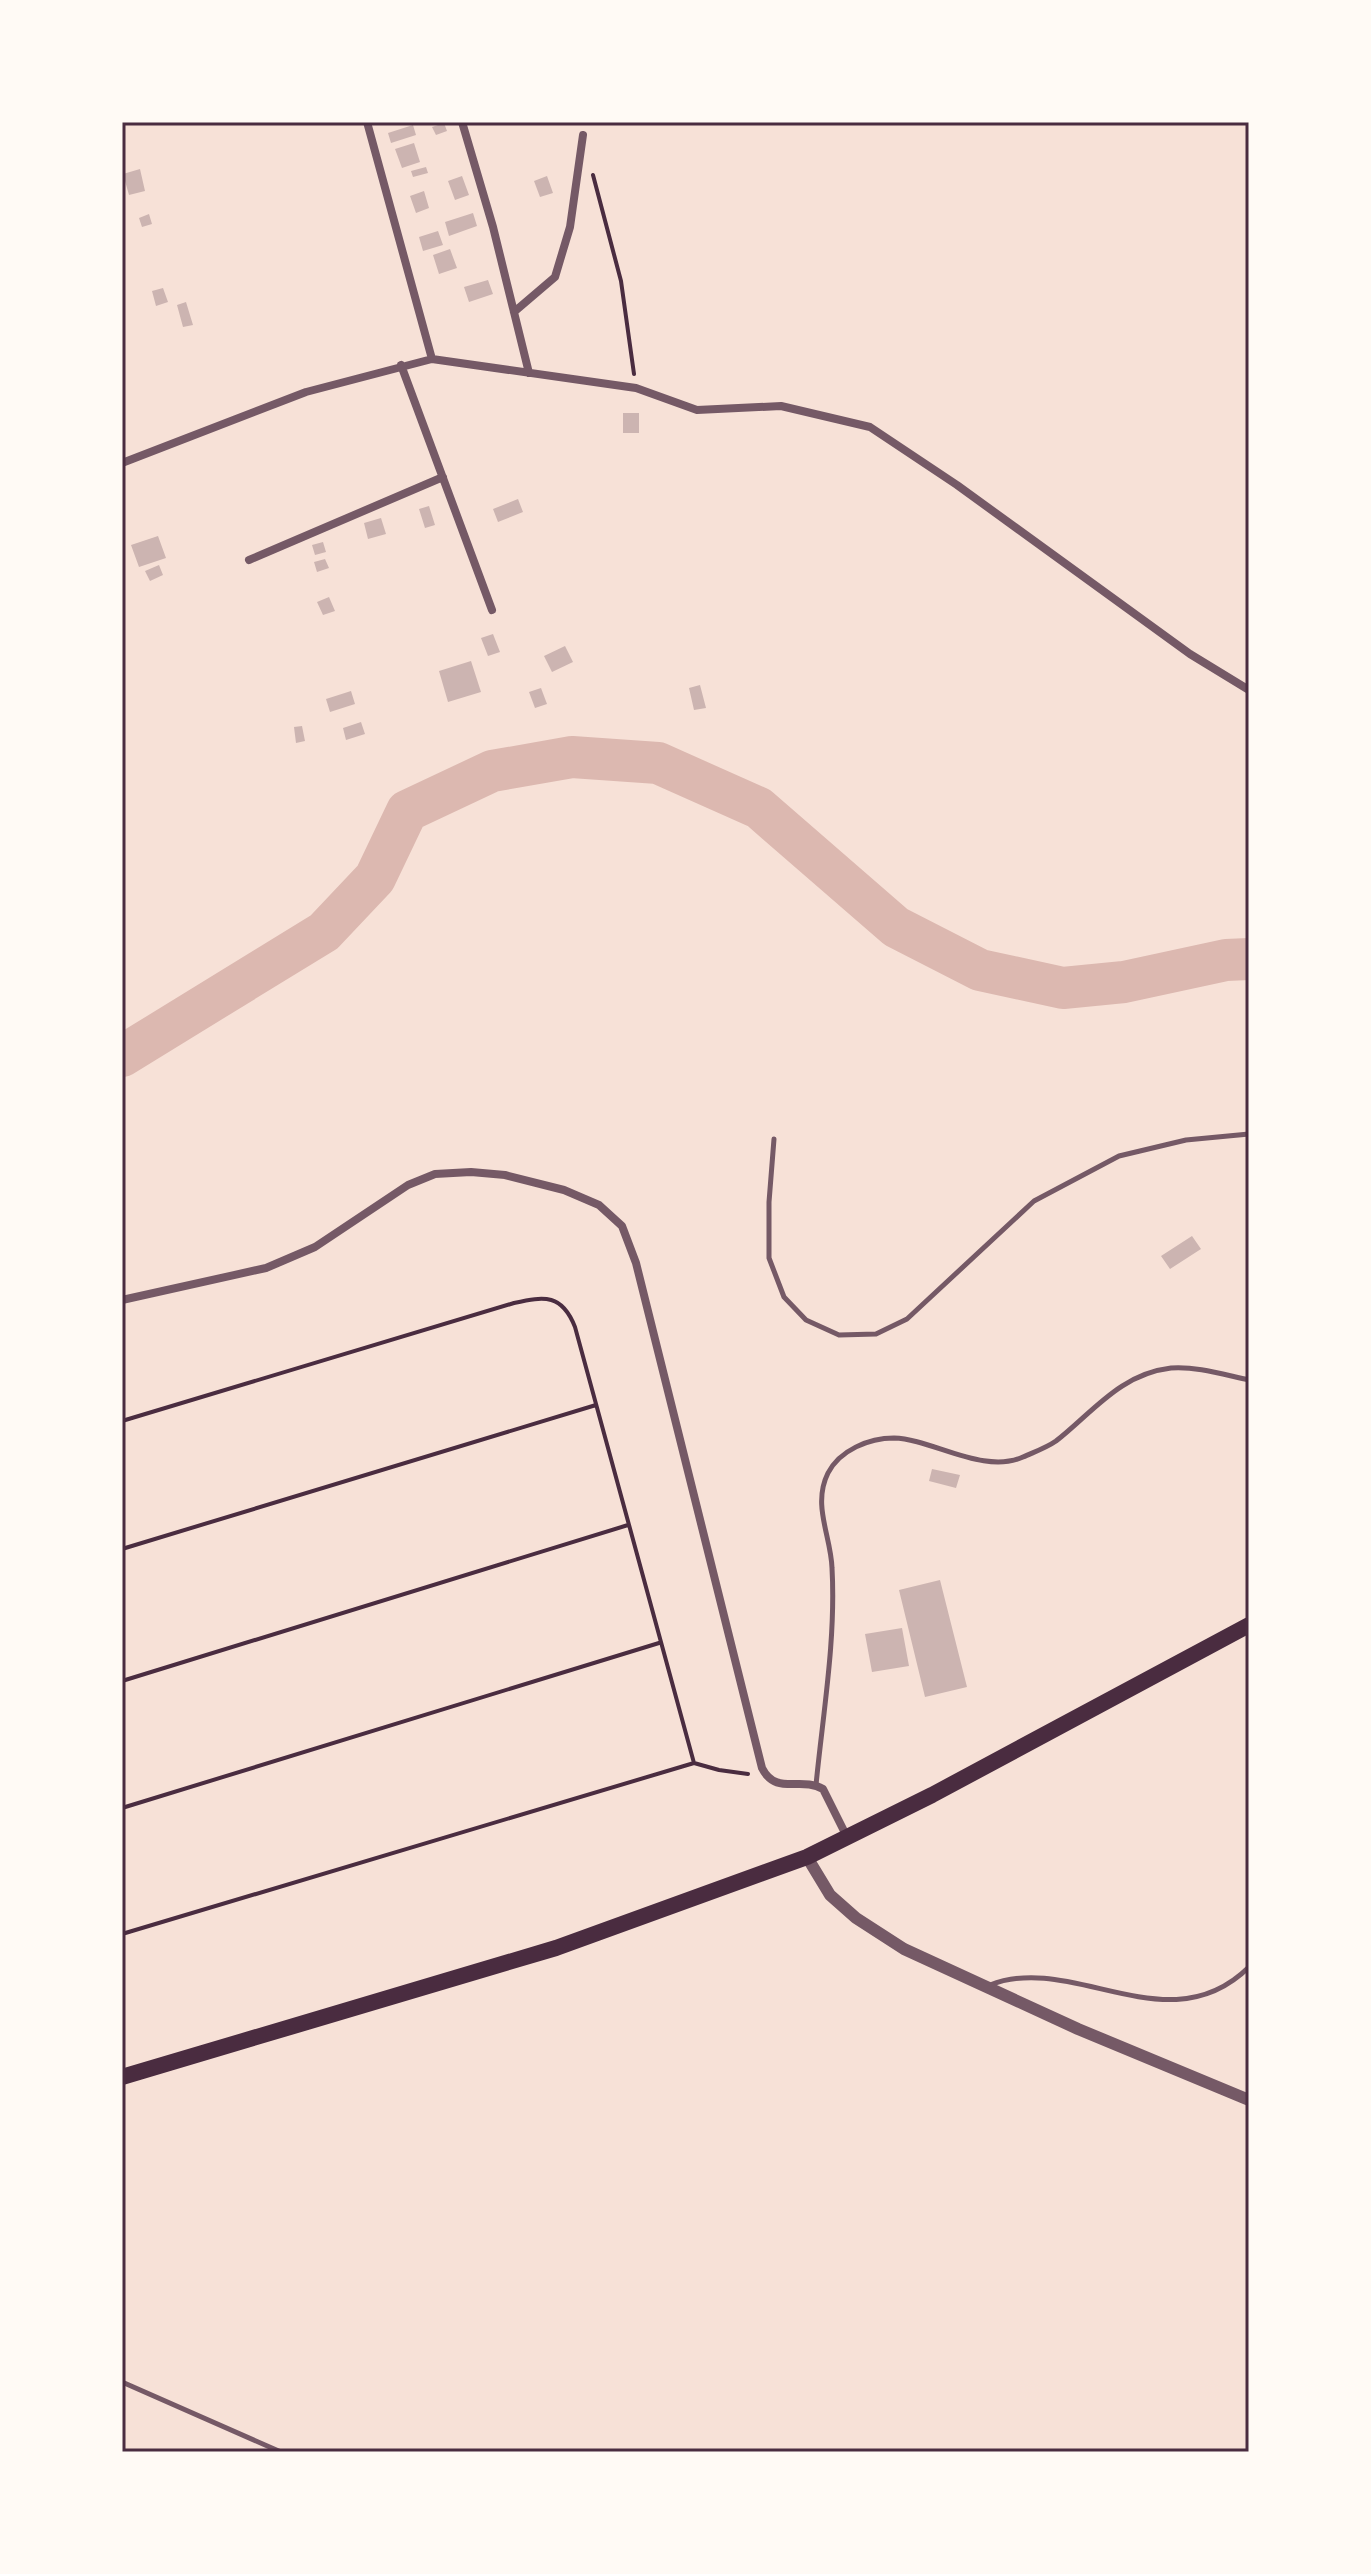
<svg xmlns="http://www.w3.org/2000/svg" width="1371" height="2574" font-family="'Noto Sans',sans-serif">
<style>
.lines{fill:none;stroke-linecap:round;stroke-linejoin:round}
.river{stroke:#dcb8b0;stroke-width:42}
.building{fill:#ccb4b1}
.path{stroke:#4a2c40;stroke-width:4}
.service{stroke:#755966;stroke-width:5}
.minor{stroke:#755966;stroke-width:8}
.tertiary{stroke:#755966;stroke-width:12}
.primary{stroke:#4a2c40;stroke-width:16}
.neatline{fill:none;stroke:#4a2c40;stroke-width:3}
</style>
<rect width="100%" height="100%" fill="#f7e1d7"/>
<g class="lines">
<path class="river" d="M122,1056L324,932L375,878L407,811L492,771L572,757L658,763L759,808L896,927L980,970L1063,988L1124,982L1226,960L1249,959"/>
</g>
<path class="building" d="M444,123L447,131L436,135L432,127Z
M413,125L416,135L391,143L388,133Z
M414,143L420,162L402,168L395,149Z
M426,167L428,173L413,177L411,171Z
M140,169L145,191L129,195L123,174Z
M462,176L469,195L455,200L448,181Z
M547,176L553,193L540,197L534,181Z
M424,191L429,208L416,213L410,196Z
M473,213L477,226L449,236L445,222Z
M149,214L152,224L142,227L139,218Z
M438,231L443,245L423,251L419,237Z
M450,249L457,268L439,274L433,255Z
M488,280L493,294L469,302L464,287Z
M163,288L168,302L156,306L152,291Z
M186,302L193,325L183,327L177,305Z
M623,413H639V433H623Z
M518,499L523,512L498,522L493,509Z
M429,506L435,525L425,528L419,509Z
M381,518L386,534L368,539L364,523Z
M158,536L166,558L139,567L131,545Z
M323,542L326,552L315,555L312,545Z
M325,559L329,568L317,572L314,562Z
M159,565L163,575L150,581L145,571Z
M329,597L335,611L323,615L317,602Z
M493,634L500,652L488,656L481,638Z
M565,646L573,662L552,672L544,656Z
M471,661L481,692L448,702L439,671Z
M700,685L706,708L694,710L689,688Z
M541,688L547,704L535,708L529,692Z
M351,691L355,704L330,712L326,699Z
M361,722L365,734L346,740L343,728Z
M302,726L305,741L296,743L294,727Z
M1192,1236L1201,1249L1170,1269L1161,1256Z
M932,1469L960,1475L956,1488L929,1481Z
M940,1580L967,1687L925,1697L899,1590Z
M902,1628L909,1666L872,1672L865,1634Z"/>
<g class="lines">
<path class="path" d="M593,175L621,281L634,374
M122,1421L514,1303C545,1296 562,1294 575,1327L694,1763L122,1934
M122,1549L596,1405
M122,1681L628,1525
M694,1763L719,1770L748,1774
M122,1808L659,1643"/>
<path class="service" d="M774,1139L769,1202V1258L784,1297L806,1320L839,1335L876,1334L907,1319L1034,1201L1119,1156L1186,1140L1249,1134
M816,1785C823,1713 836,1640 832,1568C831,1536 812,1505 828,1473C840,1450 869,1438 894,1438C932,1439 984,1475 1023,1457C1034,1452 1046,1448 1056,1441C1093,1412 1120,1374 1171,1368C1196,1366 1225,1375 1249,1380
M990,1985C1073,1952 1169,2046 1249,1967
M122,2382L281,2452"/>
<path class="minor" d="M367,122L432,359
M462,122L493,227L529,373
M514,312L555,277L570,227L583,135
M401,365L492,610
M122,463L306,392L432,359L636,388L697,410L781,406L870,427L957,485L1190,654L1249,690
M249,560L443,477
M122,1300L266,1268L315,1247L408,1185L435,1174L471,1172L505,1175L564,1190L599,1205L622,1226L636,1263L762,1768C776,1796 801,1776 823,1789L847,1837"/>
<path class="tertiary" d="M807,1857L830,1895L856,1918L904,1949L1078,2029L1249,2100"/>
<path class="primary" d="M122,2077L556,1948L807,1857L932,1795L1249,1625"/>
</g>
<rect width="1371" height="2574" fill="none" stroke="#fffaf5" stroke-width="248"/>
<rect x="124" y="124" width="1123" height="2326" class="neatline"/>
</svg>
